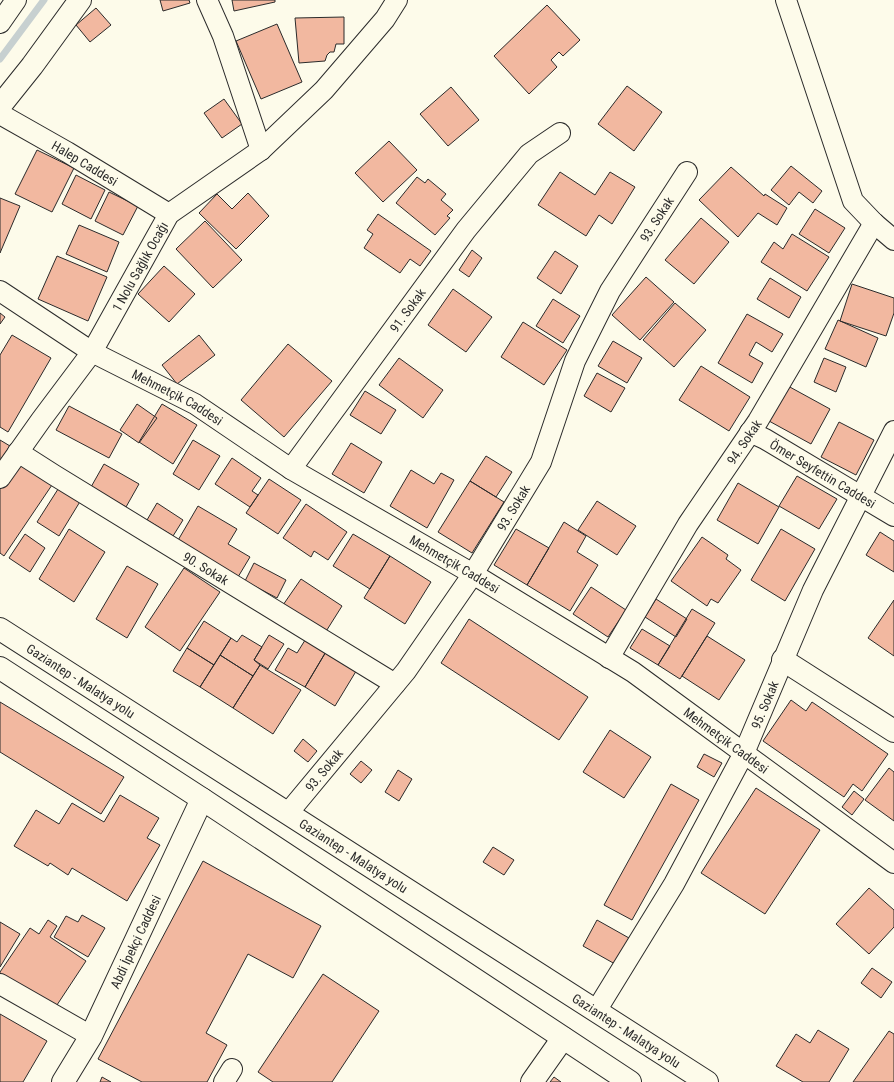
<svg xmlns="http://www.w3.org/2000/svg" width="894" height="1082" font-family="'Roboto Condensed',sans-serif">
<style>
.lines{fill:none;stroke-linecap:round;stroke-linejoin:round}
.stream{stroke:#c7d0d0;stroke-width:7}
.building{fill:#f2b8a0;stroke:#2b2b2b}
.street-casing{stroke:#2b2b2b;stroke-width:22}
.secondary-casing{stroke:#2b2b2b;stroke-width:24}
.highway-casing{stroke:#2b2b2b;stroke-width:24}
.street{stroke:#fdfbea;stroke-width:20}
.secondary{stroke:#fdfbea;stroke-width:22}
.highway{stroke:#fdfbea;stroke-width:22}
.labels{text-anchor:middle;dominant-baseline:central;stroke-width:3;stroke-linejoin:round;paint-order:stroke}
.street-label{font-size:13px;fill:#2b2b2b;stroke:#fdfbea}
</style>
<rect width="100%" height="100%" fill="#fdfbea"/>
<g class="lines">
<path class="stream" d="M0,59L44,0"/>
</g>
<path class="building" d="M160,0H189L190,3L163,11Z
M232,0H275V2L234,11Z
M547,5L580,40L563,56L559,52L551,60L557,67L529,94L494,56Z
M96,8L111,25L90,42L76,25Z
M344,17V44H336L334,52H330L327,55L325,61L299,63L295,18Z
M277,24L302,82L261,99L236,41Z
M627,86L662,112L634,151L598,124Z
M451,87L479,120L448,146L420,114Z
M224,99L242,124L222,138L204,113Z
M389,141L417,170L383,202L355,173Z
M37,150L74,168L52,212L15,194Z
M791,166L822,191L813,203L799,192L789,205L771,190Z
M731,167L764,196L765,194L787,208L777,225L758,213L738,237L699,200Z
M560,172L595,195L610,172L635,187L612,224L599,215L586,236L538,205Z
M76,175L105,190L91,219L62,204Z
M417,177L425,183L428,179L446,194L441,200L453,210L447,216L450,218L435,235L396,203Z
M109,192L138,206L123,235L95,221Z
M248,193L269,216L236,249L199,213L217,194L232,209Z
M0,198L20,206L0,253Z
M815,209L845,228L829,253L799,234Z
M378,214L431,251L420,266L410,259L400,273L364,248L373,234L367,230Z
M701,218L729,242L694,284L665,260Z
M205,221L242,260L213,288L176,249Z
M79,225L119,242L107,272L66,254Z
M792,234L829,257L807,291L761,262L774,242L783,249Z
M472,250L482,258L469,277L459,270Z
M555,251L578,266L561,294L537,278Z
M57,256L107,277L88,321L38,299Z
M164,266L195,294L169,322L138,294Z
M646,277L674,302L640,340L612,315Z
M770,278L801,297L789,318L757,299Z
M852,284L894,298V313L886,336L840,321Z
M453,289L492,317L466,352L428,325Z
M553,299L580,316L563,343L536,326Z
M675,303L706,330L674,367L643,340Z
M0,313L5,317L0,324Z
M747,314L783,334L772,352L756,342L749,355L763,363L752,383L718,363Z
M838,320L878,338L866,367L825,349Z
M523,322L567,350L544,385L501,357Z
M12,335L51,358L8,432L0,427V355Z
M199,335L215,355L177,384L162,365Z
M613,341L642,358L627,383L598,366Z
M288,344L332,381L284,437L241,400Z
M399,358L443,390L423,418L379,385Z
M824,358L846,367L836,392L814,382Z
M701,366L750,397L729,431L679,400Z
M597,373L625,388L611,412L584,396Z
M788,386L830,409L811,444L769,421Z
M365,391L396,410L381,434L350,415Z
M137,404L157,418L139,443L120,430Z
M162,404L197,425L173,464L139,442Z
M69,406L122,434L109,458L56,430Z
M839,422L874,440L856,475L821,457Z
M0,440L10,446L0,461Z
M193,440L220,456L199,490L173,474Z
M351,443L382,462L364,493L332,474Z
M486,456L512,472L496,497L470,481Z
M232,458L261,478L252,491L258,495L250,507L215,484Z
M20,459L54,482L4,556L0,553V489Z
M104,464L139,484L126,507L91,487Z
M411,470L434,484L441,473L454,480L427,528L390,506Z
M797,476L837,499L819,529L779,506Z
M269,479L301,500L278,534L246,513Z
M470,481L504,502L472,553L438,532Z
M738,483L779,507L758,544L717,520Z
M60,486L81,500L59,536L37,522Z
M597,501L636,526L617,555L578,530Z
M157,503L183,520L173,536L147,520Z
M306,504L347,532L328,560L314,551L311,557L283,538Z
M198,506L237,529L228,544L250,557L238,577L177,542Z
M564,522L586,536L577,552L598,565L570,611L527,585Z
M69,529L105,552L74,602L39,579Z
M516,529L549,548L527,585L494,565Z
M781,529L815,549L785,601L751,580Z
M880,532L894,541V572L866,555Z
M25,534L45,548L30,572L9,558Z
M353,534L390,556L370,589L333,566Z
M702,537L728,555L726,559L741,570L718,603L711,599L707,606L671,581Z
M390,556L431,582L405,624L364,598Z
M254,563L286,580L277,598L245,581Z
M127,566L158,584L127,638L96,619Z
M184,568L220,592L180,651L145,627Z
M301,579L342,606L325,633L283,605Z
M591,587L626,610L608,637L573,614Z
M656,599L687,619L676,637L645,617Z
M894,600V656L868,638Z
M692,609L715,623L680,679L658,665Z
M469,619L588,697L559,740L441,663Z
M204,621L231,638L214,665L187,648Z
M642,629L670,646L658,665L630,648Z
M242,635L262,647L254,660L260,665L253,676L220,655L231,638L237,642Z
M269,635L284,644L268,669L254,660Z
M707,636L745,660L719,700L682,676Z
M307,637L327,650L305,687L275,670L288,648L297,653Z
M187,648L214,665L200,687L173,671Z
M327,650L358,668L335,706L305,687Z
M220,655L253,676L233,708L200,687Z
M260,665L301,690L273,734L233,708Z
M791,700L806,711L812,702L888,754L862,791L853,784L844,797L763,741Z
M0,702L124,777L101,814L0,752Z
M610,730L651,757L624,798L583,772Z
M303,739L317,751L308,762L294,751Z
M704,754L722,763L714,777L697,767Z
M361,761L372,770L361,783L350,774Z
M889,768L894,772V821L865,800Z
M398,770L412,779L399,801L385,792Z
M671,784L699,800L632,920L604,905Z
M756,788L820,830L765,914L701,873Z
M854,791L864,799L852,815L842,807Z
M120,795L159,818L147,838L160,845L127,901L72,868L68,875L50,863L48,866L14,846L36,810L59,824L72,803L104,822Z
M493,847L514,860L504,875L483,862Z
M203,861L321,926L293,978L248,954L206,1033L227,1045L207,1082H142L98,1059Z
M869,888L894,910V927L869,954L836,924Z
M82,915L105,928L88,957L54,937L66,916L78,922Z
M48,920L57,926L50,937L86,961L53,1011L0,975V972L30,928L39,934Z
M597,920L629,938L615,964L583,946Z
M0,922L20,934L0,967Z
M872,968L892,982L881,998L861,983Z
M323,974L379,1011L332,1082H273L258,1072Z
M0,1014L47,1041L23,1082H0Z
M818,1030L849,1049L829,1082H803L776,1066L796,1034L810,1043Z
M889,1031L894,1034V1082H853Z
M102,1077L111,1082H100Z
M554,1077L561,1082H550Z"/>
<g class="lines">
<g class="street-casing">
<g id="street">
<path d="M207,0L223,36L261,150"/>
<path d="M786,0L853,201L874,223L894,240"/>
<path d="M0,23L16,0"/>
<path id="s1" d="M0,114L67,152L169,214"/>
<path id="s2" d="M0,291L92,352L195,404L291,469L473,574L633,672L894,863"/>
<path id="s3" d="M750,432L765,439L894,516"/>
<path id="s4" d="M18,452L54,475L395,684"/>
<path id="s5" d="M291,469L466,230L529,154L560,133"/>
<path id="s6" d="M0,478L41,420L92,352L169,214L261,150L324,90L385,19L397,0"/>
<path id="s7" d="M609,658L688,524L758,421L874,223"/>
<path id="s8" d="M288,813L406,671L473,574L541,462L575,361L610,291L687,172"/>
<path d="M0,984L91,1036"/>
<path id="s9" d="M596,1011L674,884L744,753L813,590L894,431"/>
<path d="M224,1082L232,1069"/>
</g>
</g>
<g class="secondary-casing">
<g id="secondary">
<path d="M0,106L32,66L80,0"/>
<path d="M783,660L894,731"/>
<path id="s10" d="M63,1082L91,1036L202,799"/>
<path d="M532,1082L563,1038"/>
</g>
</g>
<g class="highway-casing">
<g id="highway">
<path id="s11" d="M0,629L707,1082"/>
<path d="M0,668L202,799L630,1082"/>
</g>
</g>
<use href="#street" class="street"/>
<use href="#secondary" class="secondary"/>
<use href="#highway" class="highway"/>
</g>
<g class="labels">
<g class="street-label">
<text stroke="none"><textPath href="#s1" startOffset="98">Halep Caddesi</textPath></text>
<text stroke="none"><textPath href="#s8" startOffset="704">93. Sokak</textPath></text>
<text stroke="none"><textPath href="#s6" startOffset="254">1 Nolu Sağlık Ocağı</textPath></text>
<text stroke="none"><textPath href="#s5" startOffset="197">91. Sokak</textPath></text>
<text stroke="none"><textPath href="#s2" startOffset="207">Mehmetçik Caddesi</textPath></text>
<text stroke="none"><textPath href="#s7" startOffset="255">94. Sokak</textPath></text>
<text stroke="none"><textPath href="#s3" startOffset="84">Ömer Seyfettin Caddesi</textPath></text>
<text stroke="none"><textPath href="#s8" startOffset="380">93. Sokak</textPath></text>
<text stroke="none"><textPath href="#s2" startOffset="531">Mehmetçik Caddesi</textPath></text>
<text stroke="none"><textPath href="#s4" startOffset="221">90. Sokak</textPath></text>
<text stroke="none"><textPath href="#s11" startOffset="96">Gaziantep - Malatya yolu</textPath></text>
<text stroke="none"><textPath href="#s9" startOffset="350">95. Sokak</textPath></text>
<text stroke="none"><textPath href="#s2" startOffset="855">Mehmetçik Caddesi</textPath></text>
<text stroke="none"><textPath href="#s8" startOffset="56">93. Sokak</textPath></text>
<text stroke="none"><textPath href="#s11" startOffset="420">Gaziantep - Malatya yolu</textPath></text>
<text stroke="none"><textPath href="#s10" startOffset="158">Abdi İpekçi Caddesi</textPath></text>
<text stroke="none"><textPath href="#s11" startOffset="744">Gaziantep - Malatya yolu</textPath></text>
</g>
</g>
</svg>
